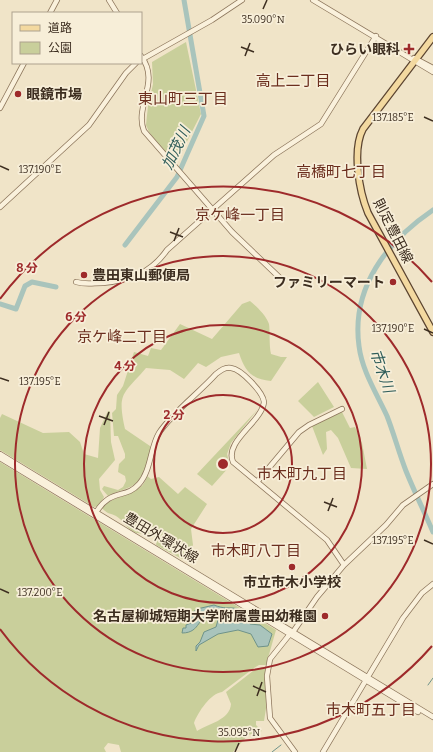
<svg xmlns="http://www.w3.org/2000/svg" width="433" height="752" font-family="Bitter,'Noto Sans JP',serif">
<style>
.green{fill:#c9cf9b}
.water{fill:#a9c4bc;stroke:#6f938a}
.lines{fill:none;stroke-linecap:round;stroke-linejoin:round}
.stream{stroke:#6f938a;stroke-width:1}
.river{stroke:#a9c4bc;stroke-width:5}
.minor-casing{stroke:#8d765c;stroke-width:6}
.major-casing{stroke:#5b4430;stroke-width:8}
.minor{stroke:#faf1dc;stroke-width:4.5}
.major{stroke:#f3d9a0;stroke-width:5.5}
.ticks{fill:none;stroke:#3d2e20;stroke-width:1.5}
.ring{fill:none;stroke:#9e2a2b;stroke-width:2}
.poi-dot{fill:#9e2a2b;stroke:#f7eed8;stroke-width:1.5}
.labels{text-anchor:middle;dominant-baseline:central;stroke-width:3.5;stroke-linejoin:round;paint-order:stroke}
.poi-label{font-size:14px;font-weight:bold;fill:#3d2e20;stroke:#f7eed8;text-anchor:end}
.street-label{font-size:14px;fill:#3d2e20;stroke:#f7eed8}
.neighbourhood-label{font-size:15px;fill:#6b2e1e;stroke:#f7eed8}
.water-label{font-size:15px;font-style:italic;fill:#2f5d5a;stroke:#f7eed8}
.ticks-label{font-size:10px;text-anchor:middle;fill:#3d2e20;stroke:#f7eed8;stroke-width:3.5;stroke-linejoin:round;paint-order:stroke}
.centre{fill:#9e2a2b;stroke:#f7eed8;stroke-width:2}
.ring-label{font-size:12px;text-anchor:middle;font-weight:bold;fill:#9e2a2b;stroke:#f7eed8;stroke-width:3.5;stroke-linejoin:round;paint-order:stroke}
</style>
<rect width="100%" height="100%" fill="#f0e4c8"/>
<path class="green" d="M186,42L201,114L175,165L149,132L146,125L148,106L153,84L152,62Z
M250,301C257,307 266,315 269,324C270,329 269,346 271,354L281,357H287L271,381C251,379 245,371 239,353L221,357L206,367L198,363L184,379L170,370L146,368C123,395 117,392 125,429L150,446L151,449C147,461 144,479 132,486C124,490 115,492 108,496L102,489L104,486L118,490L123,487L126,481L125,476L118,472L119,464L125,458V454L118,436H114L112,413L116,409L117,395L123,386L134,352L148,356L151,348L161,350L180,324L212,339L242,304Z
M318,382L334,407L314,417L298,401Z
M258,409L231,443L227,454L230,466L212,486L197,474Z
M108,411H110L111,442L115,460L99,479L100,490L104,497L99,506L94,507L0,450V418L2,414L43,433L69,432L80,442L84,454L98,458L100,428Z
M342,412L350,428L355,427L362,443L367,469L351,468L338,438L331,430L326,432L327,449L323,455L312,426Z
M0,462L276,630L266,665H259L254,668L222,692C211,693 198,712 194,723L197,731C208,724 230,720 231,704L226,692L253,671L262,667L266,668L268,696L264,721H256V725L262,731L248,735L233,752H121L119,745L108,743L104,748L106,752H0Z
M147,476L151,479L159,477L178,494L185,487L207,504L191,529L193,545L187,555L182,559L156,545L157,539C150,531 144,535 136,533C127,529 123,520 116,516C110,513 107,514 102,508C116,492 142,497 147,476Z"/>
<path class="water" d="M214,605C233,613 236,599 250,624L260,625L272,634L268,646L258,647L251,634L238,630L218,634L199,645L196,651V646L200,642L204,632L216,627L218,620L214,616C196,614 202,633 182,633L183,628H186V625L191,623L192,613L197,609Z"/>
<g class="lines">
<path class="stream" d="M428,685L433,678
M272,752L281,745"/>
<path class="river" d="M433,210C387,241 351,288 359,346C362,371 377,394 387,416C394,434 399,453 406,471C414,491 424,511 433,532
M125,245L177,177L204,116L184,0
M0,304L16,309L25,286L32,282L56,287"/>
<g class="minor-casing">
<path id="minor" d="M109,0L117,13
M313,0L433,72
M50,13L57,0
M141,56C161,82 134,106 144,131L232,232L279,277
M414,58L433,68
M141,60L212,20L242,0
M0,108L24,63
M0,207L89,125L126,73L136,63
M76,282C86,285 93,283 103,283C131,280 151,273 167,250L274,155L321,124L376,36
M0,454L433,717
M0,458L418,712
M257,482L299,432L309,425L342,409
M95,514C111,487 125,500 139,484C151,471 150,448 159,433C171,414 200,392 216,374C221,370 225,367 231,368C241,369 263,392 264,402C262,422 224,441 233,462L327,540L344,565
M293,632L317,597L344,565L386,525L403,505L433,484
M290,634L270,659L267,676L270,718L295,752
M323,752L403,618L422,593L433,584"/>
</g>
<g class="major-casing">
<path id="major" d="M433,37L363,129C352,150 359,191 368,213L433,332"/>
</g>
<use href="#minor" class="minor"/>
<use href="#major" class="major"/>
</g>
<path class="ticks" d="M263,9L267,0M241,47L254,52M245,56L250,43M424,117L433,121M0,166L9,170M170,232L183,237M174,241L179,228M424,329L433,333M0,378L9,381M99,416L113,421M104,425L109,412M324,502L337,507M328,511L333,498M424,540L433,544M0,589L9,593M253,686L266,692M257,696L262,682M235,752L239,743"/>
<g class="ring">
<circle cx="223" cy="464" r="69"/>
<circle cx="223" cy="464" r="139"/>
<circle cx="223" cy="464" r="208"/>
<path d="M432 646A277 277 0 0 1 0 629M0 299A277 277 0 0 1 432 282"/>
</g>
<g class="poi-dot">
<path d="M407 43h4v4h4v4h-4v4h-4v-4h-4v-4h4z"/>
<circle cx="18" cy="94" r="4"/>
<circle cx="84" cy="275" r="4"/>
<circle cx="393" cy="282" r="4"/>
<circle cx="292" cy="567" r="4"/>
<circle cx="325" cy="616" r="4"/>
</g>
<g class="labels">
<g class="poi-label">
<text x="400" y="49">ひらい眼科</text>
<text x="26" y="94" text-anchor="start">眼鏡市場</text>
<text x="92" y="275" text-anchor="start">豊田東山郵便局</text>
<text x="385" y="282">ファミリーマート</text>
<text x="292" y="582" text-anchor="middle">市立市木小学校</text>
<text x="317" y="616">名古屋柳城短期大学附属豊田幼稚園</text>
</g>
<g class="street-label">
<text transform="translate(393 231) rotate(63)">則定豊田線</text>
<text transform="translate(161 538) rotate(31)">豊田外環状線</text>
</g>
<g class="neighbourhood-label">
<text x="293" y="81">高上二丁目</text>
<text x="183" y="99">東山町三丁目</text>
<text x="341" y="172">高橋町七丁目</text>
<text x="240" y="215">京ケ峰一丁目</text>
<text x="122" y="337">京ケ峰二丁目</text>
<text x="302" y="474">市木町九丁目</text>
<text x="256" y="551">市木町八丁目</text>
<text x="371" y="710">市木町五丁目</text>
</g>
<g class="water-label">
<text transform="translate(176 148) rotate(-64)">加茂川</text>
<text transform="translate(382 371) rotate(71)">市木川</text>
</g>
</g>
<g class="ticks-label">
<text x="263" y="23">35.090°N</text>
<text x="393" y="121">137.185°E</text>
<text x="40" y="173">137.190°E</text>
<text x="393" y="332">137.190°E</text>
<text x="40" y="385">137.195°E</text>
<text x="393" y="544">137.195°E</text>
<text x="40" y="596">137.200°E</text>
<text x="239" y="736">35.095°N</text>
</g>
<circle cx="223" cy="464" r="6" class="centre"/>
<g class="ring-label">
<text x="27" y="272">8 分</text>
<text x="76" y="321">6 分</text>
<text x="125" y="370">4 分</text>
<text x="174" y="419">2 分</text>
</g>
<rect x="12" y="12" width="130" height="52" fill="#f7eed8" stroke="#ada18e"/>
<rect x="20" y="25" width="20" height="6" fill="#f3d9a0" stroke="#ada18e"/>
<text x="48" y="32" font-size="12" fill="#3d2e20">道路</text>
<rect x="20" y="42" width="20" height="12" fill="#c9cf9b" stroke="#ada18e"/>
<text x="48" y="52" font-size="12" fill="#3d2e20">公園</text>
</svg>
